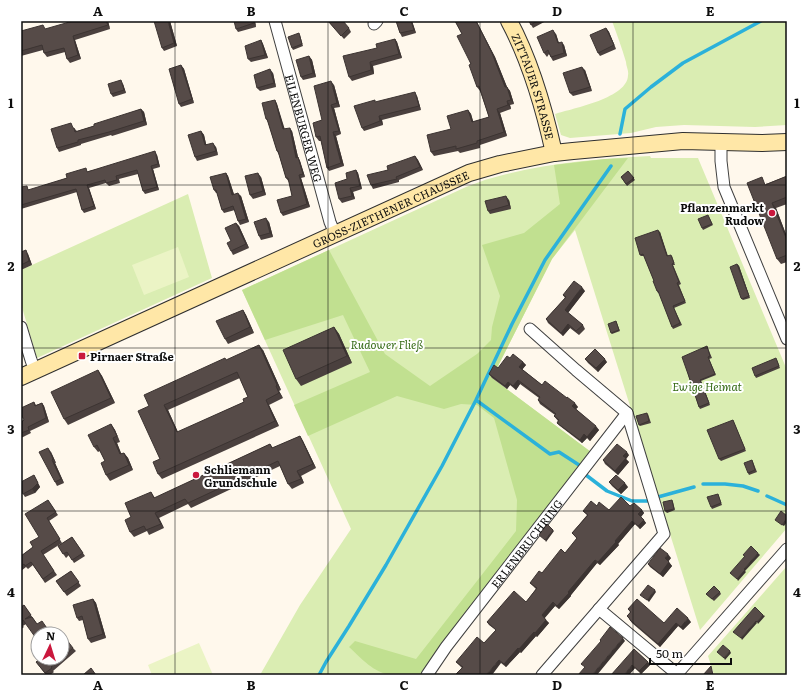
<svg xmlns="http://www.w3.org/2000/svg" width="808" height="696" font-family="Literata,serif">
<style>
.green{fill:#daedb2}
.forest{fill:#c1e090}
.pitch{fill:#ebf4c5}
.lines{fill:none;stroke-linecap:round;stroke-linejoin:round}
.stream{stroke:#2bb1da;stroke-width:3.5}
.street-casing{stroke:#404040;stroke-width:13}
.secondary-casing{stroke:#2f2f2f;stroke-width:18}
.street{stroke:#fff;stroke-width:11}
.secondary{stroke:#ffe7a7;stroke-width:16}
.wall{fill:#4a403e;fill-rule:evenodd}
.shaded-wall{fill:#3c3432}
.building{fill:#564b48;stroke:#3c3432;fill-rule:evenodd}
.grid{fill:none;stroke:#0d0d0d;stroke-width:1;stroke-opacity:0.55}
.poi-dot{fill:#ca173d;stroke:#fff;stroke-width:1.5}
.labels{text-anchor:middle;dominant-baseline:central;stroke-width:4;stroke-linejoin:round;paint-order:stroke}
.street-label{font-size:11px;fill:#0d0d0d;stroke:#fff}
.poi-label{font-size:11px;font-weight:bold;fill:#0d0d0d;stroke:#fff;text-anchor:start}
.park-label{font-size:11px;font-style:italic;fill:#366b17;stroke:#fff}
.neatline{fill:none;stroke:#0d0d0d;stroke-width:1.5}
.grid-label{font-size:13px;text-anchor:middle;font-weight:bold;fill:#0d0d0d}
</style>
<rect width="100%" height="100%" fill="#fff8ec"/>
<path class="green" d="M612,21H787V125L755,127L684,125L656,127L631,133L570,138L561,135L555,114C574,108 628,98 628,75C629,71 626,66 626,62C622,48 617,35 612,21Z
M650,156L651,158H698L787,370V528L700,630L575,230L552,259L492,378L591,452L419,675H260L300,605L351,529L242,290L466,187C475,184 483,180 492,178C543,163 597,159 650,156Z
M188,194L212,278L37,358L21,304V270Z
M787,566V675H714L708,656Z"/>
<path class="forest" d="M628,158L552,259L492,378L591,452L419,675C410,675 400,676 391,675C374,673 361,658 349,647L355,641L416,659L516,531L517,500L494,418L477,405L461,404L444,409L397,396L308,436L294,405L370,372L343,315L265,340L242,290L329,250L385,354L430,386L477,354L491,340L492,327L500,296L482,245L524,233L560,204L554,165L605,159Z"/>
<path class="pitch" d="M178,247L189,277L144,295L132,265Z
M199,643L213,675H152L148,665Z"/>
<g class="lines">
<path class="stream" d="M620,134L625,109L651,87L683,63L761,21
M476,400L550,454L559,452L579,465
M586,475L607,491L632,501H649
M703,484H725L743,486L758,491
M767,496L787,505
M658,497L694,487
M319,675L326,662L349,626L386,565L442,466L476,400L512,324L545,260L611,166"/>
<g class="street-casing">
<g id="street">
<path id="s1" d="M275,21L330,222L335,234"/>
<path d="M374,24L377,21"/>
<path d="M721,142V161L724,187L787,339"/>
<path d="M21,327L31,360L35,371"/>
<path d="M530,329L576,370L627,413L664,534L542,675"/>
<path d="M599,609L677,674"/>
<path id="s2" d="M427,675L446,647L627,413"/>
<path d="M676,675L787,549"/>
</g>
</g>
<g class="secondary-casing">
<g id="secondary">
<path id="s3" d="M509,21C531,62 544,108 554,153"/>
<path id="s4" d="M21,377L469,173L500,164L554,153L573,151L683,141L762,143L787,142"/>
</g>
</g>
<use href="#street" class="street"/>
<use href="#secondary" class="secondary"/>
</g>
<path class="wall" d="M108,21L110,29L75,40L81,59L70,63L67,59L65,52L47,57L44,53L43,50L21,56V35L46,29Z
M170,21L177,46L164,51L162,48Z
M255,21L256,27L238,32L236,29Z
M328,21L349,28L351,32L344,39Z
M396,21H412L416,33L402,37L400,33Z
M455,21H478L477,22L495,57L507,87L510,91L514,104L510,105L511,109L500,113L507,136L480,145V148L460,153L458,151L434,156L431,152L468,110L471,114L473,122L489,117L480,91L477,87L462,34Z
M529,21H546L533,28Z
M606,28L609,32L616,49L600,56L598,53Z
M556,34L559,43L564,45L567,56L553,61L549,54L547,57L544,53Z
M300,35L303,46L293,50L292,48Z
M395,39L397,42L402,58L373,66L374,74L352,81L349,77L377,48Z
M261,40L263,44L268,58L251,62L248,59Z
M309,56L312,60L316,77L303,80L301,77Z
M181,65L184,69L194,103L181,107L179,104Z
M585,70L592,91L573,96L570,93Z
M273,73L276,87L260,91L257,88Z
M123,84L126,93L113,97L111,94Z
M334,85L340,107L334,108L341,134L336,136L344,166L329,171L327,168L321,141H319L316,137Z
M417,96L421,110L382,120L383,125L364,131L362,128L376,102Z
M275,100L277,104L284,129L292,131L298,157L300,161L305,177L301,178L310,207L283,216L281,213L292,196L289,182L286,178L279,155L277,151L268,122L266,119Z
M141,109L144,112L147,125L112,136L111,135L81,144V145L59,152L57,148L74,128L77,131L94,126Z
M201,131L204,135L206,144L216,147L218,155L197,161L195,157Z
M157,155L160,167L153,169L159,190L145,194L143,191L138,174L119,179L120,183L109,186L106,183L89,188L96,209L84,213L82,210L77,192L21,209V187L30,190L89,171Z
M415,156L418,160L423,170L399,180V182L373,189L371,185L388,170Z
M356,170L358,173L362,189L353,192L355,199L342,203L339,199L347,179Z
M628,171L635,180L627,186L621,177Z
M226,173L228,176L234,194L241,196L249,222L240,225L238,221L235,210L224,213L222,210L217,193H216L214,190Z
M787,176V204L776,208L787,237V262L781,264L777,259L766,182V184Z
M261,177L266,195L253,199L250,195Z
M509,200L511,209L490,214L488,211Z
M709,217L713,225L703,230L702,228Z
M269,222L273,237L261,240L259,236Z
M236,223L239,226L249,248L233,255L231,251V241Z
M660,232L668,256H672L675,265H673L681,284L679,285L686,303L674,308L682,325L673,329L672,327L659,293H658L657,291L654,281L644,256H641L640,255Z
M21,252L28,254L32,265L21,270Z
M737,264L739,266L750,298L743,300L741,298Z
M585,291L568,313L583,325L585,329L579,335L570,328L563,336L548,323L546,319L565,298L563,295Z
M243,310L246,315L254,333L228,344L225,339Z
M616,321L620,331L612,334L611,333Z
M334,327L339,334L352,363L301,386L296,379Z
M707,346L712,358L709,359L716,375L701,381L710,405L700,409L699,407L688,374Z
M263,350L281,390L279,391L283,398L269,405L279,426L162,479L158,474L160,459L149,406L227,360ZM240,378L248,397L244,402L178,432L168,410Z
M510,358L523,362L526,365L522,369L542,385L578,407L576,409L599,430L590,441L587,438L582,443L560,426L557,423L558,421L554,416L555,415L540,404L538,400L539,398L520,384L516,390L510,385L507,389L492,378L489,374L498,368Z
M585,359L607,362L598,372L588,363Z
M777,360L780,368L756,378L755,376Z
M98,370L102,376L115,403L68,425L64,419Z
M34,402L36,405L42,403L44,406L49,422L30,431L31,433L21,438V422L24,420Z
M648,414L651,423L640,426L639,425Z
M733,420L746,451L721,461L719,459Z
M111,424L115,430L120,442L117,443L121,454L124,453L128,458L133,470L110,481L106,475L105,461L100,451L98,452L94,447Z
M300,436L303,441L316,468L301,476L304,483L292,489L288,484L280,466L191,508L188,504L159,518L164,528L149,535L147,531L134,537L130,532L131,517L151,492L155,498L270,444L273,448Z
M51,452L56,463H55L64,483L57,486L55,482Z
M629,455L626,459L629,462L618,475L605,464L603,460Z
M752,460L753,462L757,472L749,475L748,473Z
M36,479L40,487L35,493L25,497L23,494Z
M609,482L628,487L621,494L612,486Z
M718,494L722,505L712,509L711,507Z
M48,500L58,515L49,521L62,543L43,555L57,575L45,583L33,565L28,569L26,567L21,571V556L33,547L39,537Z
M672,500L673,502L675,510L667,513L665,511Z
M597,506L609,510L630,506L642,510L644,513L641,517L646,523L640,529L635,524L618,544L619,545L600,565L597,563L571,595V596L559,609L555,606L544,618L549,623L537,637L536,636L521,653L520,652L506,667L501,663L462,668L456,662L484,643L496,630L489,625L487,622L526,602L536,589L530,583L565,553L577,539L572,533L587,515L583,511Z
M72,537L85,556L74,563L69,555L66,558L58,546Z
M671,558L668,561L672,566L663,577L650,567L648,564Z
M71,571L81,586L67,596L56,581Z
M720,592L721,594L714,601L706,594Z
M93,599L96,603L106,638L91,643L88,639L83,620L79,621L77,618Z
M24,605L37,624L51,634L26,624L23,626L24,627L21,629V607Z
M628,609L664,623L691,622L683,630L678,626L660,647L632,623L627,616L630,612Z
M73,648L76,651L53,671L54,672L50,675H46L36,662Z
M634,649L648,662L650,665L641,674L635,668L629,675Z"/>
<path class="shaded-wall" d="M106,21H108L110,29Z
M168,21H170L177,46L174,43Z
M253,21H255L256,27Z
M411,21H412L416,33L414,30Z
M476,21L495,57L507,87L510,91L514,104L511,100L505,87Z
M606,28L609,32L616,49L614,45Z
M553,30L556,34L560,47L558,43Z
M73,36L75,40L81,59L78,55Z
M395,39L397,42L402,58L399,54Z
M261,40L263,44L268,58L265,55Z
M562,42L564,45L567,56L564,53Z
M309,56L312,60L316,77L313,73Z
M370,62L373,66L374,74L371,70Z
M181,65L184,69L194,103L192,99Z
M582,67L585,70L592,91L590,87Z
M270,69L273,73L276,87L274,83Z
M121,80L123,84L126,93L124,90Z
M331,81L334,85L340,107L337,103Z
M415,92L417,96L421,110L419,106Z
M275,100L277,104L286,133L283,129Z
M507,101L510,105L511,109L508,105Z
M331,105L334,108L341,134L339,131Z
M141,109L144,112L147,125L144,121Z
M497,109L500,113L507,136L504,132Z
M468,110L471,114L475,127L472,122Z
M379,116L382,120L383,125L380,121Z
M290,128L292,131L298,157L300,161L305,177L303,174L296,158Z
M201,131L204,135L207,148L205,145Z
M333,132L336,136L344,166L341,163Z
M213,143L216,147L218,155L216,151Z
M155,151L157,155L160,167L158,164Z
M415,156L418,160L423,170L420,167Z
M151,166L153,169L159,190L157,187Z
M356,170L358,173L362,189L360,186Z
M226,173L228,176L235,198L232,195Z
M258,173L261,177L266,195L263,191Z
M299,175L301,178L310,207L307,204Z
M87,185L89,188L96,209L94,206Z
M350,188L353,192L355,199L352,196Z
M238,193L241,196L249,222L246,219Z
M506,196L509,200L511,209L509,205Z
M772,203L776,208L787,237V240Z
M266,218L269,222L273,237L270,233Z
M236,223L239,226L249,248L246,244Z
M658,230L660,232L668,258L667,256Z
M26,250L28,254L32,265L29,261Z
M737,264L739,266L750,298L749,296Z
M582,287L585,291L567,314L565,310Z
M243,310L246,315L254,333L250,327Z
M568,324L570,328L563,336L561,333Z
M334,327L339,334L352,363L347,356Z
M259,345L263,350L281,390L277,385Z
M605,359L607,362L598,372L596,368Z
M523,362L526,365L522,370L519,367Z
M98,370L102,376L115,403L111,398Z
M518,380L520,384L516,390L513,386Z
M700,380L701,381L710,405L709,403Z
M508,382L510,385L507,389L505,386Z
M276,386L279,391L283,398L279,393Z
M266,400L269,405L279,426L275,421Z
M42,403L44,406L49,422L46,418Z
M575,403L578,407L575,410L572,406Z
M164,405L168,410L180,437L177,432Z
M111,424L115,430L120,442Z
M596,426L599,430L590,441L587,437Z
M584,434L587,438L582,443L580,440Z
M300,436L303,441L316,468L313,464Z
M113,438L117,443L124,460L120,454Z
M48,448L51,452L56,463L53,459Z
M627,452L629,455L626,459L629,462L618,475L615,471L623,456Z
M124,453L128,458L133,470L129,465Z
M52,460L55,463L64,483L61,479Z
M297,471L301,476L304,483L301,479Z
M34,475L40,487L35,493L32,489Z
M625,483L628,487L621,494L618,490Z
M642,510L644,513L640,518L638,514Z
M155,513L159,518L164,528L161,524Z
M787,518V522L784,526L782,525Z
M644,520L646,523L640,529L638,526Z
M632,521L635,524L618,544L619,545L600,565L598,562Z
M553,530L554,531L546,542L545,540Z
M758,553L760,555L745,571L746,572L738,581L737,579L744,569Z
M668,554L671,558L668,562L665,558Z
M595,560L597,563L571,595V596L559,609L557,606Z
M669,562L672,566L663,577L660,574Z
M655,590L656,592L649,602L647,600Z
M93,599L96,603L106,638L103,634Z
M553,602L555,606L544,619L542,615Z
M763,615L765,616L758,624L757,622Z
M688,618L691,622L683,630L681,627Z
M546,620L549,623L537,637L535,633Z
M756,621L757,623L742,640L741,638Z
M676,623L678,626L660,647L658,644Z
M534,632L536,636L521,653L519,649Z
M623,638L625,641L597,675H592Z
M518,648L520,652L506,667L504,664Z
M730,651L731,653L725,660L724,658Z
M499,660L501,663L492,675H488L487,674Z
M648,662L650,665L641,674L639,671Z
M632,665L635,668L629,675H624Z"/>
<path class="building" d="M73,21H106L108,25L73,36L78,55L67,59L64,48L44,53L42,45L21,51V31L43,25L45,29Z
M154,21H168L174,43L162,48Z
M234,21H253L254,23L236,29Z
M328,21H343L349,28L341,36Z
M396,21H411L414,30L400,33Z
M455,21H476L492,53L505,87H507L511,100L507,101L508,105L497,109L504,132L477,141V143L456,149V146L431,152L427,135L451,129L447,116L468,110L472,122L489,117L479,86L477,87L469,65L471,64L457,36L462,34Z
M529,21H537L531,25Z
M606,28L614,45L598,53L590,35Z
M553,30L558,43L562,42L564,53L551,57L548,50L544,53L537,37Z
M299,33L302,44L292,48L288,37Z
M395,39L399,54L370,62L371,70L349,77L343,56L377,48L376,44Z
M261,40L265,55L248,59L245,46Z
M309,56L313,73L301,77L296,60Z
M181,65L192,99L179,104L169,69Z
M582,67L590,87L570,93L563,73Z
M270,69L274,83L257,88L254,75Z
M121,80L124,90L111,94L108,84Z
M331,81L337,103L331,105L339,131L333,132L341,163L327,168L320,136L316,137L313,123L322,120L314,86Z
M415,92L419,106L379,116L380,121L362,128L354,106L375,100V102Z
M275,100L283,129L290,128L296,158L298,157L303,174L299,175L307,204L281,213L277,200L292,196L288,178H286L278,151H277L267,119H266L262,103Z
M141,109L144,121L109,132L78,140V142L57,148L51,129L71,123L73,128H74L75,132L94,126V124Z
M201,131L205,145L213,143L216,151L195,157L188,135Z
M155,151L158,164L151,166L157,187L143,191L137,170L116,176L117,180L106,183L105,180L87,185L94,206L82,210L76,189L21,205V187L27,186L28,190L67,178L66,174L86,168L87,172Z
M415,156L420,167L396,177L397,179L371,185L367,175L388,170L387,166Z
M356,170L360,186L350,188L352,196L339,199L335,183L347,179L346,173Z
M628,171L634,178L626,184L621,177Z
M226,173L232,195L238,193L246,219L238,221L233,206L222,210L216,190H214L210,177Z
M258,173L263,191L250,195L245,176Z
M787,176V197L772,203L787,240V255L777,259L747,183L762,177L765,185Z
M506,196L509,205L488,211L485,201Z
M708,215L712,224L702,228L698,219Z
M266,218L270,233L259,236L254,222Z
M236,223L246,244L231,251L227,243L231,241L225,228Z
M658,230L667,256L671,255L674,263L672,264L679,282L677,283L685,301L673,306L680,323L672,327L658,291H657L653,281H654L643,254L640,255L635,238Z
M26,250L29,261L21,265V252Z
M737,264L749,296L742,299L741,298L730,267Z
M574,281L582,287L565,310L583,325L576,331L568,324L561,333L546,319L566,297L563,295Z
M243,310L250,327L225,339L216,321Z
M616,321L619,330L611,333L608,324Z
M334,327L347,356L296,379L283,350Z
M259,345L277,385L276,386L279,393L266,400L275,421L158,474L153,462L160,459L138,411L149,406L144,395L225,358L226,360ZM237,372L248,397L243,399L244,402L177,432L164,405Z
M707,346L710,356L708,357L715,374L700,380L709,403L699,407L688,374L682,357Z
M595,349L605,359L596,368L585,359Z
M513,354L523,362L519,367L542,385L545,381L567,398V397L575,403L572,406L596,426L587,437L584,434L580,440L557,423L559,420L554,416L556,414L538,400L540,397L518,380L513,386L508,382L505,386L489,374L494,365L498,368L507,356L510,358Z
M776,358L779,366L755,376L752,368Z
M98,370L111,398L64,419L51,392Z
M34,402L35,406L42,403L46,418L28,427L29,430L21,433V422L24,420L21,414V408Z
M647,413L649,421L639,425L636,416Z
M733,420L745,449L719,459L707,430Z
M111,424L117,436L113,438L120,454L124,453L129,465L106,475L101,463L105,461L97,445L94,447L88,435Z
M300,436L313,464L297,471L301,479L288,484L278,461L188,503L185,499L155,513L161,524L146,530L144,526L130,532L125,520L131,517L125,503L151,492L154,498L270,444L272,448Z
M617,444L627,452L623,456L626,458L615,471L603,460Z
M48,448L53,459L52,460L61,479L55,482L39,452Z
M752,460L755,470L748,473L744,463Z
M34,475L38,483L32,489L23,494L21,490V482Z
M616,475L625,483L618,490L609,482Z
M718,494L721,503L711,507L707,497Z
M621,497L630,506L634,503L642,510L638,514L644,520L638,526L632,521L615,541L616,542L598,562L595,560L568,592L569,593L557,606L553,602L542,615L546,620L535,633L534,632L519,649L518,648L504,664L499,660L487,674L488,675H455L463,667L456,662L477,637L484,643L496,630L487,622L514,591L526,602L537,588L530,583L539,571L542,573L561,549L565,553L577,538L572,533L588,515L583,511L591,501L597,506L599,502L609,510Z
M48,500L56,512L47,518L60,539L41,551L54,571L43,579L31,562L25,566L24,564L21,566V556L33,547L30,542L39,537L25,514Z
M672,500L674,509L665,511L663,502Z
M781,511L787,516V518L782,525L775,520Z
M547,524L553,530L545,540L539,535Z
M72,537L83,553L72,560L67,552L63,554L58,546Z
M751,546L758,553L744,569L745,570L737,579L730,573L745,556L743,555Z
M660,548L668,554L665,558L669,562L660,574L648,564Z
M71,571L79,582L64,592L56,581Z
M648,585L655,590L647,600L640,595Z
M714,586L720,592L712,599L706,594Z
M93,599L103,634L88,639L82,616L77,618L73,605Z
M637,599L664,623L677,608L688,618L681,627L676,623L658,644L630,620V619L627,616L631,612L628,609Z
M24,605L31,615L25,619L32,617L37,624L42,621L51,634H38V641L23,620L21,622V607Z
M755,607L763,615L757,622L756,621L741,638L733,632Z
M610,627L623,638L592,675H578L585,667L581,664L601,641L600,640Z
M62,635H63L73,648L62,658Z
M723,645L730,651L724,658L717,652Z
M634,649L648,662L639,671L632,665L624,675H611Z
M41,658H62L51,667L52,668L45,673L36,662Z
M711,666L713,675H703Z
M91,668L96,675H83Z"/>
<path class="grid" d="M175,21V675M328,21V675M480,21V675M633,21V675M21,185H787M21,348H787M21,511H787"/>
<g class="poi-dot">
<circle cx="772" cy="213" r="4"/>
<rect x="78" y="352" width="8" height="8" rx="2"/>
<circle cx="196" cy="475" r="4"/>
</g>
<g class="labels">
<g class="street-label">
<text stroke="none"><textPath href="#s3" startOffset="70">ZITTAUER STRASSE</textPath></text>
<text stroke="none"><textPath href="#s1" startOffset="111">EILENBURGER WEG</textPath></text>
<text stroke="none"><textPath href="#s4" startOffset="406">GROSS-ZIETHENER CHAUSSEE</textPath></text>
<text stroke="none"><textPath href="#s2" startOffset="165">ERLENBRUCHRING</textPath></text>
</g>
<g class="poi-label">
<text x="764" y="207" text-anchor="end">Pflanzenmarkt<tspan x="764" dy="13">Rudow</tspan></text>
<text x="90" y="356">Pirnaer Straße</text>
<text x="204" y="469">Schliemann<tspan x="204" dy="13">Grundschule</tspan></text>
</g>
<g class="park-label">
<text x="387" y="344">Rudower Fließ</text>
<text x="707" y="386">Ewige Heimat</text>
</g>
</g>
<rect width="808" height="696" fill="none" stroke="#ffffff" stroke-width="44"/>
<g transform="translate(50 646) rotate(4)"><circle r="19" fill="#ffffff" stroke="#9e9e9e"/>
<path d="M0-3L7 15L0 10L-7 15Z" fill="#ca173d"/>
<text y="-6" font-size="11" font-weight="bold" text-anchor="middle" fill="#0d0d0d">N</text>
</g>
<path d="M650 658v6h81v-6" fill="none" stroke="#0d0d0d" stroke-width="2"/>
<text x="656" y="658" font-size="12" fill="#0d0d0d" stroke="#ffffff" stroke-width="3" paint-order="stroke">50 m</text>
<rect x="22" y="22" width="764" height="652" class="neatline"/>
<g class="grid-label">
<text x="98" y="16">A</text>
<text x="251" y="16">B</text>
<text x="404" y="16">C</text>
<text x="557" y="16">D</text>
<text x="710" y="16">E</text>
<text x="11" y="108">1</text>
<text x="797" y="108">1</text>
<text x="11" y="271">2</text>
<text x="797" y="271">2</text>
<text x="11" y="434">3</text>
<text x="797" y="434">3</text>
<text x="11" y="597">4</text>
<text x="797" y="597">4</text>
<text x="98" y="690">A</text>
<text x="251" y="690">B</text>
<text x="404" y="690">C</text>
<text x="557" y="690">D</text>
<text x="710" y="690">E</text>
</g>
</svg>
